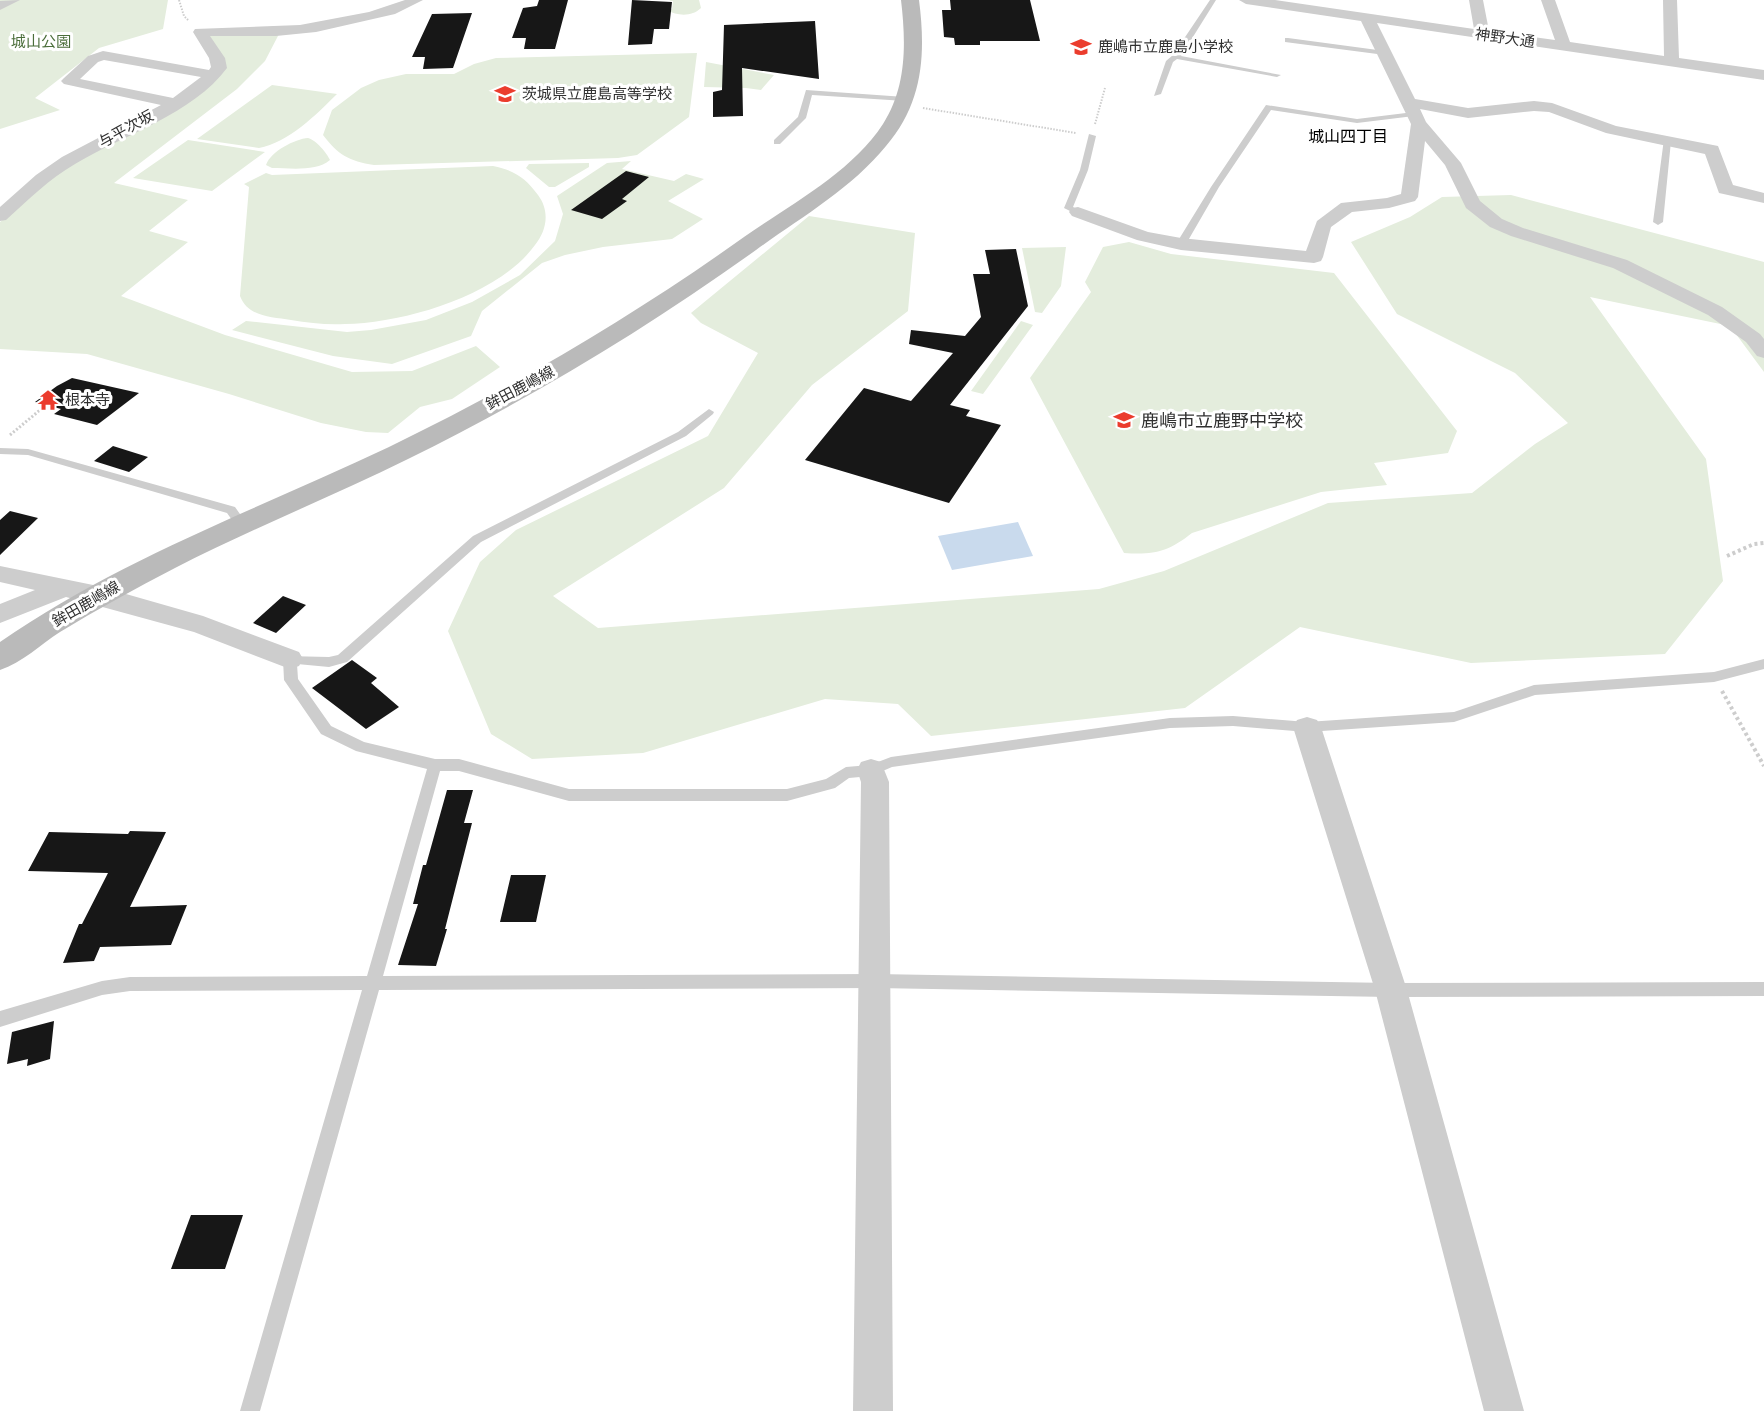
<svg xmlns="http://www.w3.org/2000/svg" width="1764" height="1411" font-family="'Roboto Condensed','Noto Sans JP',sans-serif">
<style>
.green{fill:#e4eddd}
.water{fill:#c9daed}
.building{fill:#171717}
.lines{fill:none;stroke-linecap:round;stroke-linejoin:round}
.path-far2{stroke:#cdcdcd;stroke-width:2;stroke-dasharray:1.5 1.5;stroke-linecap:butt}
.path-far1{stroke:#cdcdcd;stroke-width:3;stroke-dasharray:2 2;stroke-linecap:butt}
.path{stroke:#cdcdcd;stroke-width:4;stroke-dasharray:3 3;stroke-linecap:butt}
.service{fill:#cdcdcd;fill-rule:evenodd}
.minor{fill:#cdcdcd;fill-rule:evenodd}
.secondary{fill:#bababa;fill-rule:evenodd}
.labels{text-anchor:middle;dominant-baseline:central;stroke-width:6;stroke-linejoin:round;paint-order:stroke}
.far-street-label{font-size:15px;fill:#303030;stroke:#fff}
.far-park-label{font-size:15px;fill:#4b6e3b;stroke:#fff}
.far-poi-label{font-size:15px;fill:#303030;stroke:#fff;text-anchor:start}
.far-neighbourhood-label{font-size:16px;fill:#000;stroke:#fff}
.poi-label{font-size:18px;fill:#303030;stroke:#fff;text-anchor:start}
</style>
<rect width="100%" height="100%" fill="#fff"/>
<path class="green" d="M0,0H168L163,29L99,48L35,98L60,110L0,129Z
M671,0H699L701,8C692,17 677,16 667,10L672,9L673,1H669Z
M279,34L265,61L237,89L114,183L188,200L149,231L188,242L121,296L225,335L352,372L412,371L476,346L500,367L452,399L420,407L388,433L366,432L321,423L229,394L87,354L0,349V222L62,169L217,76L207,35Z
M697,53L689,117L637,155L618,158L374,165C349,161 338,155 323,135L332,110L361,88L379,80L406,74H454L474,64L496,58Z
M706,62L774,75L761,90L746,88L704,87Z
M272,85L337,94C317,114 288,143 259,148L197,139Z
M308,138C316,140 327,153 330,160C316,172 289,168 272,168L266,165C271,151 295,139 308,138Z
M188,140L265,152L212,191L133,178Z
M631,161L622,169L674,181L686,174L704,179L668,201L703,219L672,239L603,247L565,255L542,263L482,311L471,336L392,364L333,356L232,330L246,321L347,332L371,330L426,320L472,302L520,275L555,241L563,214L557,196L607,163Z
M589,163V167L555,187H549L526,168L529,164Z
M493,166C514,170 526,178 538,195C550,211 547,230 535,245C499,295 405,323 345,324C327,325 309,323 291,320C271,317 248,317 240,296L249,187L244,184L266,173L272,175Z
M1511,195L1764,262V372L1730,326L1590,297L1706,459L1723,581L1665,654L1471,663L1300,627L1185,708L931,736L898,704L825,699L643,753L532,759L491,734L448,631L480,562L516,530L708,436L758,353L701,323L691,313L809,216L915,233L908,311L812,385L724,488L553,596L598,628L1099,589L1164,571L1328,503L1472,493L1535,444L1568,423L1515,373L1397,314L1351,242L1410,217L1442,197Z
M1129,242L1171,254L1334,273L1457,431L1448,453L1374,463L1387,485L1321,492L1192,533C1168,552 1154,555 1124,553L1030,378L1091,292L1085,282L1103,247Z
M1066,247L1061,286L1042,313L1035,312L1022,248Z
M1021,321L1033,325L983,394L971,391Z"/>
<path class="water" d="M1018,522L1033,556L952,570L938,536Z"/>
<path class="building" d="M539,0H568L555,49H524L526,38H512L523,8L537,6Z
M632,0L672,2L669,29H654L652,44L628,45Z
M950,0H1030L1040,41H980V45H955L954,38L944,37L942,10H951Z
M472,13L453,68L423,69L425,57H412L432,14Z
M815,21L819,79L742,68L743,116L713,117V92L722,90L724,25Z
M626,171L649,177L622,199L627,201L602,219L571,210Z
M1016,249L1028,306L950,405L970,410L966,416L1001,425L949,503L805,460L864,388L911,401L953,353L909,344L911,330L965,336L981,317L973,274H990L985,250Z
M72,378L139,393L97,425L54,414L61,409L35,402L57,386Z
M113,446L148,457L129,472L94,461Z
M10,511L38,518L0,555V520Z
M283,596L306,605L276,633L253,623Z
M352,660L377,678L371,683L399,707L366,729L312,688Z
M447,790H473L464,823H472L445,929H447L436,966L398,965L418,904H413L423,865H426Z
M130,831L166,832L130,907L187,905L171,945L100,947L94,961L63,963L79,924H82L108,873L28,871L49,832L128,834Z
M511,875H546L536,922H500Z
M54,1021L50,1059L27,1066L28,1059L7,1064L12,1032Z
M191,1215H243L225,1269H171Z"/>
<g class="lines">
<path class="path-far2" d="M179,0L184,16L189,21
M923,108L1076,133
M1095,124L1105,88"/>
<path class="path-far1" d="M10,435L40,410"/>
<path class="path" d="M1727,556L1754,544L1764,543
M1722,691L1764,766"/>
<path class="service" d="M1210,0H1216L1181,56L1281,75L1277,77L1177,59L1173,62L1161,94L1154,96L1166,61L1173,55Z
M1288,38L1385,51L1389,53L1385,55L1285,42V38Z
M806,90L905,97L909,99L905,101L812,95L806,118L780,144H774V140L798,117Z
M1266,105L1357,119L1414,112L1418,114L1414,116L1357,123L1271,110L1219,187L1186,244L1178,246L1176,244L1211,187Z
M1089,134L1096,136L1088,170L1073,207L1082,212L1078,215L1064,208L1080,170Z
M1664,139L1671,141L1663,222L1658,225L1653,222Z
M709,409L714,412L713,414L686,436L481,542L347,662L329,667L297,664L298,679L331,726L364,742L435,759H459L569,789H787L826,779L846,767L870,765L891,757L1170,718L1233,716L1307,722L1454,712L1534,685L1714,672L1764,659V669L1714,682L1535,695L1454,722L1307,732L1233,726L1170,728L892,767L871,776L849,778L835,788L787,801H569L459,771H440L383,976L876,974L1391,983L1764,982V996L1391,997L876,988L379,990L260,1411H240L362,990L130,991L102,995L0,1027V1011L102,981L130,977L367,976L427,769L356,751L321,734L284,680L283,659L285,656L329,657L338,655L473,536L678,432Z
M0,448L28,449L235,507L247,524L245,527H237L227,513L28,455L0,454Z"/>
<path class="minor" d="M20,0L0,10V1Z
M405,0H423L395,14L316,32L276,36H210L225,58L227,68C193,114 123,135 75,164C49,179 28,200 6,220L0,221V207L36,175L62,157L161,105L64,84L61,81L64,78L88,56L103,51L209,70L211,67L209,58L193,32L195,29L300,25L369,12ZM104,60L201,77L173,98L80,79L98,62Z
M1239,0H1275L1474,29L1469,0H1483L1489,31L1555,40L1541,0H1555L1570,42L1664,56L1663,0H1677L1679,58L1764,70V80L1377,23L1415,99L1468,108L1534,101L1552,103L1616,126L1718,146L1733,185L1764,193V203L1719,193L1705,154L1606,133L1549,112L1534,111L1468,118L1420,109L1426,122L1461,163L1480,201L1502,219L1523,228L1627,260L1722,307L1760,334L1764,339V358L1757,356L1746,342L1708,315L1613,268L1511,236L1490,227L1466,208L1445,165L1425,141L1418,197L1415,201L1389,208L1352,212L1331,227L1323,257L1321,261L1314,263L1181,250L1137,240L1072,216L1069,212L1072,208L1078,207L1148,232L1181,238L1306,251L1317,221L1341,203L1387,198L1401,194L1411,124L1361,21L1246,4Z
M0,566L98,586L203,616L299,652L303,659L299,666L290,669L194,632L66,597L0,623V604L35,590L0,582Z
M1307,717L1317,720L1321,727L1407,990L1524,1411H1484L1375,990L1293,727L1297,720Z
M871,759L881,762L889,782L893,1411H853L861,782L857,770L861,762Z"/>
<path class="secondary" d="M901,0H919C926,54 923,103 886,146C851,189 800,218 756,250C646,329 530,399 408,459C331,497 251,529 175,568C136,588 98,609 60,632C41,644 22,663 0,670V642C120,559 258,509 389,447C513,387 632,317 744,237C791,204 851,173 883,124C907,87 906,42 901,0Z"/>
</g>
<defs>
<g id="school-bare" transform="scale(1.62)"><path d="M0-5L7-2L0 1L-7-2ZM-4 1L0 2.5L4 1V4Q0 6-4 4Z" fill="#eb3c2d" stroke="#fff" stroke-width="2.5" paint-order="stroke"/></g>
<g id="temple-bare" transform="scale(1.62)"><path d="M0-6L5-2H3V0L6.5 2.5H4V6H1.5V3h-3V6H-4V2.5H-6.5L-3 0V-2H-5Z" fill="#eb3c2d" stroke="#fff" stroke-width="2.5" paint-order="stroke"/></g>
</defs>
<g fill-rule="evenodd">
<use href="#school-bare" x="1081" y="47"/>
<use href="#school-bare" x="505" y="94"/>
<use href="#temple-bare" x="48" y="400"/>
<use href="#school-bare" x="1124" y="420"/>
</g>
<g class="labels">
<g class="far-street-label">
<text transform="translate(1505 38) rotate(8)">神野大通</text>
<text transform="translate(126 129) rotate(-29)">与平次坂</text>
<text transform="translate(520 388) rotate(-28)">鉾田鹿嶋線</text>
<text transform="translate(86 604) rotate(-30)">鉾田鹿嶋線</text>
</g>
<g class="far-park-label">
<text x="41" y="42">城山公園</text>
</g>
<g class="far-poi-label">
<text x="1098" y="47">鹿嶋市立鹿島小学校</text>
<text x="522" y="94">茨城県立鹿島高等学校</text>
<text x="65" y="400">根本寺</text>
</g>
<g class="far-neighbourhood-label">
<text x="1348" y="136">城山四丁目</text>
</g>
<g class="poi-label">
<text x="1141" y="420">鹿嶋市立鹿野中学校</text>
</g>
</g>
</svg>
